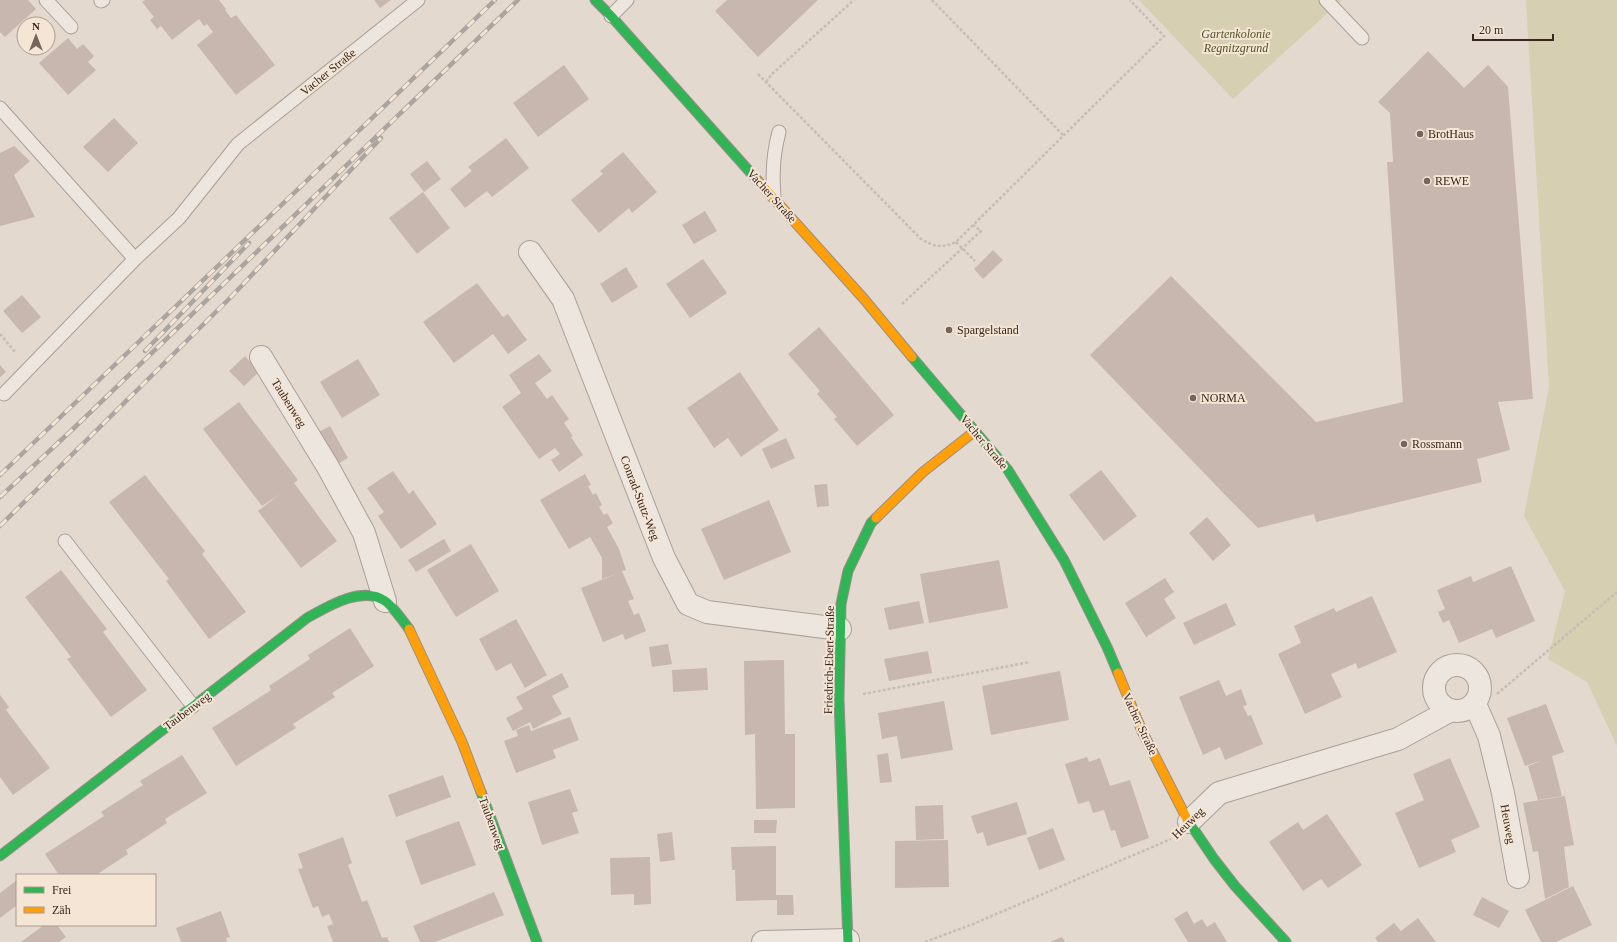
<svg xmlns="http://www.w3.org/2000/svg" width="1617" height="942" font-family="'Times New Roman',serif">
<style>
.green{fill:#d6cfb1}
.building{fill:#c8b7af}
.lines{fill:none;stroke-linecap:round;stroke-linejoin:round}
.lane-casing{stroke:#a99f97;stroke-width:15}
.street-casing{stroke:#a99f97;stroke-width:24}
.fast-casing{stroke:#998e87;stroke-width:11}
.slow-casing{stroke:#998e87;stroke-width:11}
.path{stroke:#c5bdb6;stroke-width:2.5;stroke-dasharray:3 2;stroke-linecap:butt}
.lane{stroke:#ece6df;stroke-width:13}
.street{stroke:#ece6df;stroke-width:22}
.fast{stroke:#30b455;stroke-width:9}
.slow{stroke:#ff9f0a;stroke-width:9}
.rail-casing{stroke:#aca59f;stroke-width:4.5}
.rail{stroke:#f4e5d4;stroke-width:3;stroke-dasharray:9;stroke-linecap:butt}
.poi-dot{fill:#74655c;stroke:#f4e5d4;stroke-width:1.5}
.labels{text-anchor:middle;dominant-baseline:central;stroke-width:4;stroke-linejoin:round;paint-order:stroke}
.park-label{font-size:12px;font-style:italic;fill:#515326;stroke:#f4e5d4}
.street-label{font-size:12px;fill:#38261f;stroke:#f4e5d4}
.poi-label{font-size:12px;fill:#38261f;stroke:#f4e5d4;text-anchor:start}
</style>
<rect width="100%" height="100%" fill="#e4d9ce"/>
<path class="green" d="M1139,0H1342L1233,99Z
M1526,0H1617V746L1587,682L1548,659L1565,591L1524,516L1549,387Z"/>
<path class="building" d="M0,0H28L36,9L5,37L0,32Z
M145,0H219L226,9L225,10L231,18L236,15L275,65L236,95L197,45L213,32L207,24L204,26L199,19L172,40L161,26L157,29L150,20L154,17L142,2Z
M374,0H391L380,8Z
M727,0H818L758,57L715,11Z
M68,38L77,49L83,44L94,56L88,62L96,70L68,95L39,63Z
M1428,51L1464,88L1488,65L1508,87L1533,399L1498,402L1510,450L1477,459L1482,482L1316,522L1314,514L1258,528L1233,503L1090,355L1171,276L1316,422L1403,402L1387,162H1393L1390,113L1378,102Z
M564,65L589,99L538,137L513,103Z
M114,118L138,143L108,172L83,147Z
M506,138L529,168L492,197L487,191L465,208L450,189L472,171L468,167Z
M14,146L30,161L14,175L35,217L0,226V153Z
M623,152L657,192L632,213L629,208L599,233L571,200L603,174L600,171Z
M427,161L441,179L424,192L410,174Z
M423,192L450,228L417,254L389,218Z
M705,211L717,231L694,244L682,225Z
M993,250L1003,260L983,279L974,269Z
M703,259L727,293L690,318L666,284Z
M626,267L638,287L612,303L600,284Z
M477,283L506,321L503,317L508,314L527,340L508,354L493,334L454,363L423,322Z
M22,295L41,317L22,333L3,311Z
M819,327L894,415L857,446L834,419L837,417L817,394L820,391L788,354Z
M539,354L552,371L535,383L547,399L552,395L569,419L564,423L573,436L571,437L583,455L559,472L551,460L560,454L555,448L539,459L502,407L521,393L509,375Z
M245,356L259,372L244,386L229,371Z
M358,359L380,395L342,418L320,382Z
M0,365L6,372L0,377Z
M740,372L779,430L741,457L728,438L714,448L687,408Z
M239,402L298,480L294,483L337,541L301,568L258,511L280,494L262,506L203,429Z
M330,426L348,458L336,465L317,433Z
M786,438L795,458L771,469L762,449Z
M1101,470L1137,516L1104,541L1069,495Z
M393,471L409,494L413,490L437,524L401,549L378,516L384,512L367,488Z
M585,474L591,485L588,486L593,495L596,493L602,505L599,507L604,515L607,513L613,523L607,527L619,549L626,570L622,571L634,599L628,601L634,615L639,613L646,631L625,640L623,634L603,642L581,588L619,573L602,579V558L590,537L569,549L540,500Z
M145,475L205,551L202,554L246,612L209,639L166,581L169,579L109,502Z
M827,484L829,506L817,507L814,485Z
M769,500L791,552L724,580L701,529Z
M1207,517L1231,545L1213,561L1189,533Z
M444,539L451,551L416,572L408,560Z
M471,544L499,591L456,617L427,570Z
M999,560L1008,608L929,623L920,574Z
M1511,566L1535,621L1496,638L1492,629L1459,643L1449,620L1443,623L1438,612L1445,609L1437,590L1471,576L1473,582Z
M61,570L107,629L103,632L147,690L111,717L67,659L71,657L25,597Z
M1165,578L1174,592L1164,599L1176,618L1146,637L1125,603Z
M1372,596L1397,652L1358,669L1356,663L1331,674L1342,697L1305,714L1278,654L1301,643L1294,626L1334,608L1336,612Z
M919,601L924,623L889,630L884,608Z
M1226,603L1236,625L1194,645L1183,623Z
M516,619L547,675L525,688L511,663L496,671L479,639Z
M350,628L374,666L332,693L335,697L293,724L296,728L236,766L212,728L271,690L269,686L310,659L308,655Z
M668,644L672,664L652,667L649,647Z
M928,651L932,673L889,681L884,659Z
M784,660L785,734H795V808L756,809L755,734L745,735L744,661Z
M707,668L708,690L673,692L672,670Z
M1060,671L1069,720L991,735L982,686Z
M562,673L569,687L552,696L562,714L533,729L530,722L513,731L506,718L523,709L516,697Z
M1219,680L1226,696L1241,689L1247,705L1243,706L1248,716L1251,715L1263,744L1225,760L1220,747L1203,755L1179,697Z
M0,695L9,707L6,710L50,768L13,795L0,777Z
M944,701L953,750L901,759L897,736L882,739L878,713Z
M1546,704L1564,752L1552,756L1562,796L1538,800L1528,766L1543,760L1525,766L1507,718Z
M570,717L579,740L553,750L556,758L516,773L504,741L518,736L516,730L529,725L531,731Z
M888,753L892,782L880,783L877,755Z
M182,755L207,793L165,819L167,823L126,850L128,854L96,875H59L45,854L104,816L101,812L143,785L140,781Z
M1087,757L1089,762L1100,758L1110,786L1130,780L1149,838L1121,848L1115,830L1111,831L1104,810L1093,813L1089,801L1078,804L1065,764Z
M1450,758L1480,827L1451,840L1456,852L1419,868L1395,813L1424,800L1413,774Z
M443,775L451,797L396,817L388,795Z
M570,789L578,811L572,813L579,833L542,845L528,802Z
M1565,796L1574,845L1564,847L1569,887L1545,899L1538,851L1533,852L1523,803Z
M1017,802L1027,834L987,846L983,832L977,834L971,816Z
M943,805L944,839L916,840L915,806Z
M1327,814L1362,865L1328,888L1321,879L1303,891L1269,842L1298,822L1303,830Z
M754,820H777L776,833H754Z
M459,821L476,865L421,885L405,841Z
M1053,828L1065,860L1039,870L1027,838Z
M672,832L675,860L660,862L657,834Z
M343,837L352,863L348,865L362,902L367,900L382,938L387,937L389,942H333L327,926L333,924L329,914L322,917L318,906L313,908L298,869L303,868L298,854Z
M948,840L949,887L895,888V841Z
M776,846V895H793L794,915H777V900L736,901L735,870H732L731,847Z
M650,857L651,904L634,905V894L611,895L610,858Z
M17,880V905L0,918V893Z
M1573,886L1592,925L1556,942H1541L1525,910Z
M494,892L504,915L435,942H420L413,926Z
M1482,897L1509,911L1499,928L1473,915Z
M221,911L230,937L226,938L227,942H181L176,928Z
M1187,911L1194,924L1202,919L1207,927L1215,922L1227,942H1188L1174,919Z
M1418,918L1436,942H1378L1375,938L1394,923L1401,931Z
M44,925H57L66,937L59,942H21Z
M1062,937L1065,942H1050Z"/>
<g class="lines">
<g class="lane-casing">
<path id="lane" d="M46,0L71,27
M1326,0L1362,38
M101,1L103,0
M611,16L627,0
M0,108L135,259
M774,196C772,174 773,154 779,132
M4,394L135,259L179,218L238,144L418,0
M65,541L193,706"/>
</g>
<g class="street-casing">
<path id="street" d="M530,252L563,299L664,558L688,604L707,612L840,629
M261,357L328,467L364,533L385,601
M1434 688a23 23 0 1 1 46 0a23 23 0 1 1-46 0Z
M1475,704L1489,736L1503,793L1518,877
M1189,822L1219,793L1398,739L1451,710
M763,942L848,940"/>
</g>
<g class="fast-casing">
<path id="fast" d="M595,0L611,16L758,181
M912,357L1008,470L1064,560L1107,647L1118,673
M481,792L537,942
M1187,819L1214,859L1235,886L1286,942
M0,856L307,618C327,607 362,585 385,601C392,606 404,622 409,629
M848,942L839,699L841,604L848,571L871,523L876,518"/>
</g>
<g class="slow-casing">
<path id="slow" d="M758,181L864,299L912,357
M876,518L923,472L975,431
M409,629L462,742L481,792
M1118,673L1142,731L1187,819"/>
</g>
<path class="path" d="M932,0L1064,136
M758,74L921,239C934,247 942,248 956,242L1164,36L1130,0
M766,82L772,74L854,0
M956,242L975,261
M902,304L981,231L973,225
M0,334L16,353
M863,694L1030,662
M1497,694L1617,592
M925,942L973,924L1171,839"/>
<use href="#lane" class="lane"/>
<use href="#street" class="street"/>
<use href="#fast" class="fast"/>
<use href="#slow" class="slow"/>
<g class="rail-casing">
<path id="rail" d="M145,351L249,243
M0,475L495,0
M0,497L74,428L518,0
M0,526L231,297L381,138"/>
</g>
<use href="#rail" class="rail"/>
</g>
<g class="poi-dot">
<circle cx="1420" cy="134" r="4"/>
<circle cx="1427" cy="181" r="4"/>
<circle cx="949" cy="330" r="4"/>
<circle cx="1193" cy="398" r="4"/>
<circle cx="1404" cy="444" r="4"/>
</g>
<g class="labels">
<g class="park-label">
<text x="1236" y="34">Gartenkolonie<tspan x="1236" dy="14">Regnitzgrund</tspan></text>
</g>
<g class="street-label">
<text transform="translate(328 72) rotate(-39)">Vacher Straße</text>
<text transform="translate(772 196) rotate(48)">Vacher Straße</text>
<text transform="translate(289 403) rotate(58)">Taubenweg</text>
<text transform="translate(984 442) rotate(50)">Vacher Straße</text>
<text transform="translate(640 498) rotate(69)">Conrad-Stutz-Weg</text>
<text transform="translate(829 660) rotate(-89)">Friedrich-Ebert-Straße</text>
<text transform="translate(187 711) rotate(-37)">Taubenweg</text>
<text transform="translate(1140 724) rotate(65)">Vacher Straße</text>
<text transform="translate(492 823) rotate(70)">Taubenweg</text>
<text transform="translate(1188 823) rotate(-44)">Heuweg</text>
<text transform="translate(1508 824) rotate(80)">Heuweg</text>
</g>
<g class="poi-label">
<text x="1428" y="134">BrotHaus</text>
<text x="1435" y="181">REWE</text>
<text x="957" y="330">Spargelstand</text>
<text x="1201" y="398">NORMA</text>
<text x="1412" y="444">Rossmann</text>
</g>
</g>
<rect x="16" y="874" width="140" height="52" fill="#f4e5d4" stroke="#a9998c"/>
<rect x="24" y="887" width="20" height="6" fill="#30b455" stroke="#a9998c"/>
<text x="52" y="894" font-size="12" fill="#38261f">Frei</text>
<rect x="24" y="907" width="20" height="6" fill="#ff9f0a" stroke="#a9998c"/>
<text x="52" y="914" font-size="12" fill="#38261f">Zäh</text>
<g transform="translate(36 36)"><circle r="19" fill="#f4e5d4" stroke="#a9998c"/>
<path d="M0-3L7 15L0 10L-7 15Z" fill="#74655c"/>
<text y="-6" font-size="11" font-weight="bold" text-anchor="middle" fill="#38261f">N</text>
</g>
<path d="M1473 34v6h80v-6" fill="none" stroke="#38261f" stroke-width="2"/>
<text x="1479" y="34" font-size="12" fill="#38261f" stroke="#f4e5d4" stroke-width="3" paint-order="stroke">20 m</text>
</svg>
